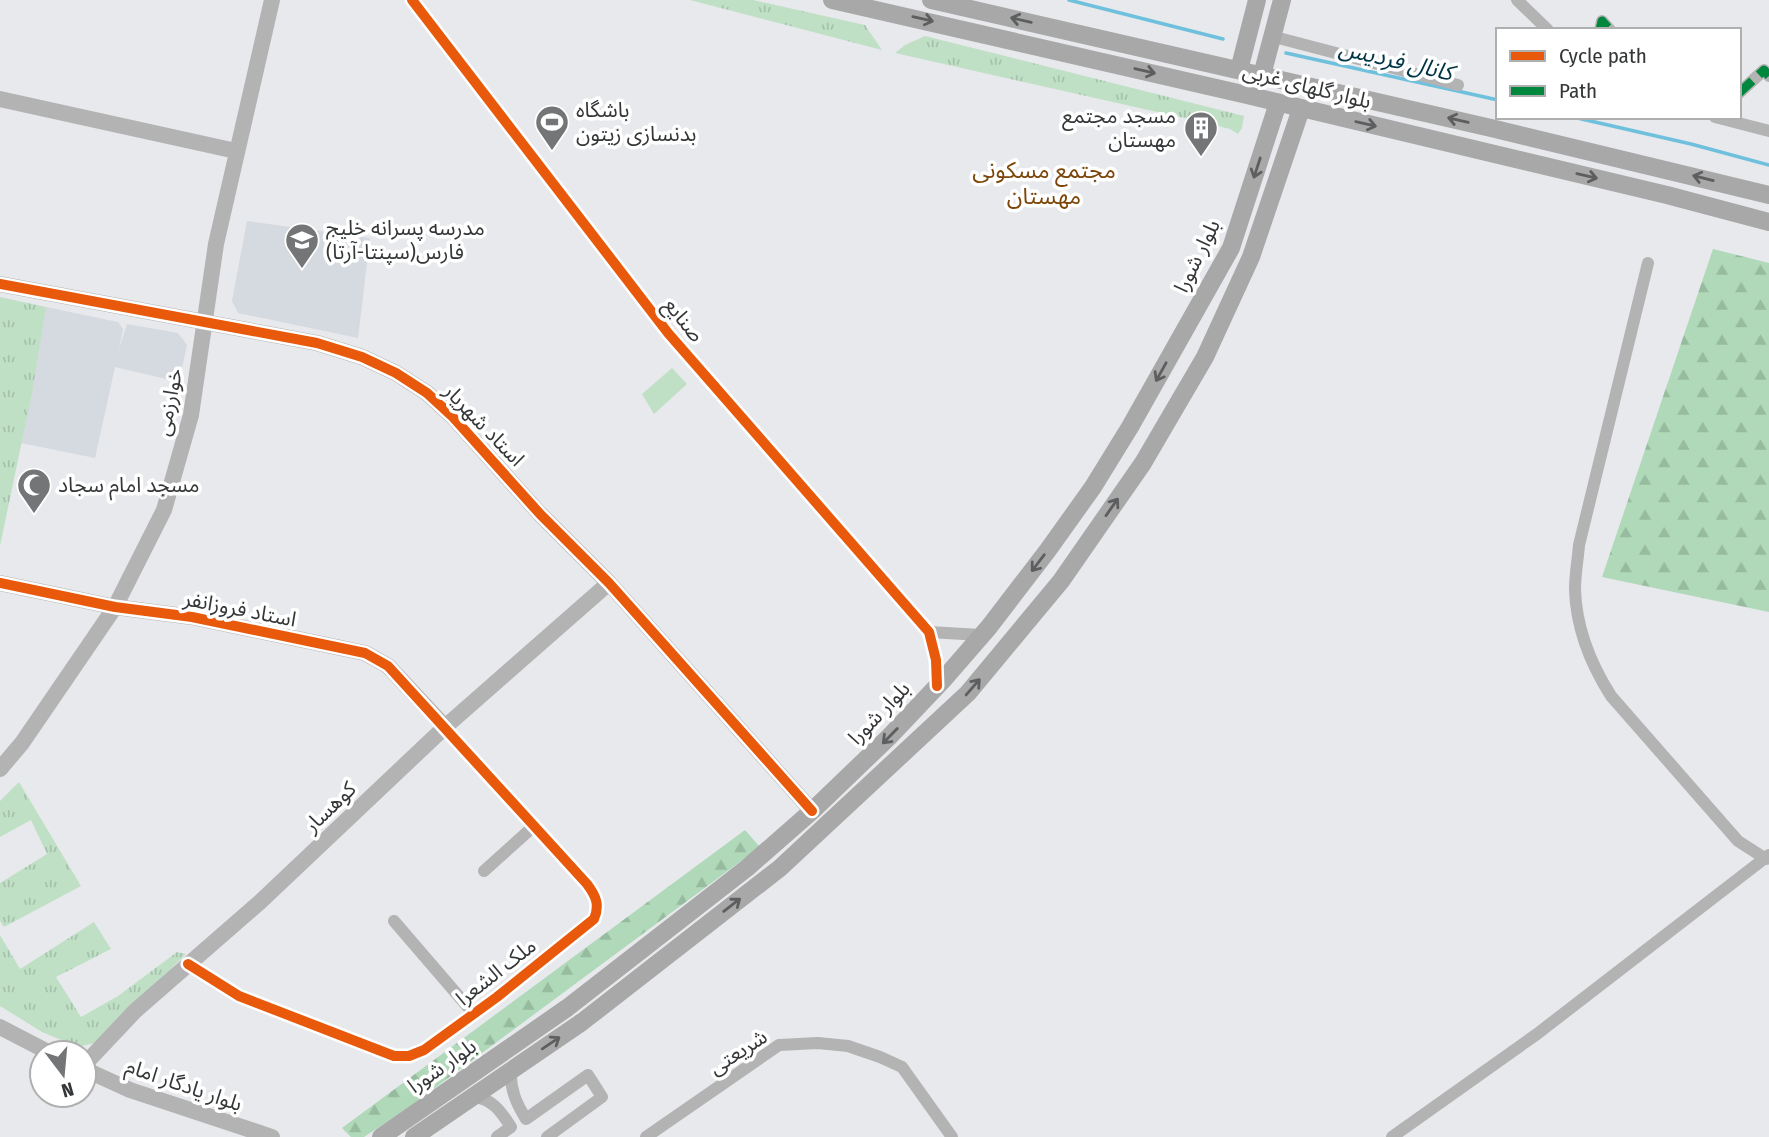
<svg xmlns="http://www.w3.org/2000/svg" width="1769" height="1137" font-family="'Fira Sans Condensed','Noto Sans Arabic',sans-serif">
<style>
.built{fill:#d5dae0}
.green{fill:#c0e0c6}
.forest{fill:url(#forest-firs)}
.park{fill:url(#park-tufts)}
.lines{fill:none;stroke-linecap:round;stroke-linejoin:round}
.stream{stroke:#6fc0dd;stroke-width:3.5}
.minor{stroke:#b3b3b3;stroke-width:12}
.tertiary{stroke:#b3b3b3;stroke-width:16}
.secondary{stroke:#a9a8a8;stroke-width:18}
.quiet{stroke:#00873e;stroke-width:9;stroke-dasharray:18 9;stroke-linecap:butt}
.cycleway-casing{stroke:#fff;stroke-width:15}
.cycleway{stroke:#e8590c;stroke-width:10}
.oneway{stroke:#5d5e5f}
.labels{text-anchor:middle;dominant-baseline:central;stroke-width:7;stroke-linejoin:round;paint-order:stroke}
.street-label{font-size:21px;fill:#343637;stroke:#fff}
.poi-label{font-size:21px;fill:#343637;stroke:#fff;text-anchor:start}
.water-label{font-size:23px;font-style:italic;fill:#003546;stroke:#fff}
.neighbourhood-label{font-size:23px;fill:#7c460a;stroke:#fff}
</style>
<defs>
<pattern id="forest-firs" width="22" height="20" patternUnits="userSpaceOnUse" patternTransform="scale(1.75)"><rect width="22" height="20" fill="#afd9b8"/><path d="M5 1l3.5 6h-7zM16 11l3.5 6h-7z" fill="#97bb9f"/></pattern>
<pattern id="park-tufts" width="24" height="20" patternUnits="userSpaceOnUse" patternTransform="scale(1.75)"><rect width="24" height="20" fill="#c0e0c6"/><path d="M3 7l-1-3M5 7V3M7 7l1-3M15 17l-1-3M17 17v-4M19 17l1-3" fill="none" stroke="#a6c1ab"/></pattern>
</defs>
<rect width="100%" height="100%" fill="#e7e9ec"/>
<path class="built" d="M247,221L370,238L358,338L238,313L232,301Z
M46,307L118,322L123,329L119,349L127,324L178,333L187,345L179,382L115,367L95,458L21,443Z"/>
<path class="green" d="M672,368L687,384L654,414L642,394Z"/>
<path class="forest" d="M1713,249L1769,263V612L1602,577Z
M745,830L760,847L409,1107L364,1137H351L342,1128Z"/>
<path class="park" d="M690,0H753L865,25L882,50Z
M925,36L1244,116L1242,128L1238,134L1230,129L1184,118L895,53L905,45Z
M0,297L46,307L32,393L0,546Z
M19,782L81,886L4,927L0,921V883L47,854L31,820L0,837V801Z
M94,922L111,949L56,977L81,1017L118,996L177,952L186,954L95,1043L78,1047L42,1032L0,1006V935L20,969Z"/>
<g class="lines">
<path class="stream" d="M1069,0L1223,39
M1286,53L1498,100
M1573,117L1691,144L1769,165"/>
<path class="minor" d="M412,0L668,333L929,632L936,660L937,686
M1517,0L1548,30
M1600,30L1602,21L1610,30
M1271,36L1458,85
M1739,93L1764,70L1769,76
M1715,117L1769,131
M1648,263L1579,545C1578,559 1575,574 1575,589C1576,628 1590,663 1611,696L1738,841L1766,859
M929,632L981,635
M484,871L534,826
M394,921L474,1014
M188,964L239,996L394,1056H409L424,1050L497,997L594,919C600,905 596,896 587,884L445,727
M511,1070C510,1089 516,1103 526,1119L588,1075L602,1097L547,1137
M473,1096C493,1100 500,1110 511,1127L497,1137
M646,1137L779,1045L818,1043L848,1046L880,1057L902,1067L952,1137
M1392,1137L1537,1034L1769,855"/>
<path class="tertiary" d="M0,99L236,151
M0,284L317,343L362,357L396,373L427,393L452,416L540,514L609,583L812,811
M0,583L115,607L192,617L365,653L388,666L445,727
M0,769L22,743L115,607L164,510L191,415L216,244L272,0
M0,1027L50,1053
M84,1065L135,1011L260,902L445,727L609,583
M84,1069L130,1090L272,1137"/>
<path class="secondary" d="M832,0L1247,95L1667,195L1769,222
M931,0L1491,128L1769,195
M1239,70L1257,0
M1262,75L1282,0
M381,1137L567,1008L747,868L812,811L889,737L943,680L989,627L1048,550L1093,487L1130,427L1231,248L1278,103
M414,1137L582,1022L780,868L968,693L1061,581L1143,463L1205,357L1251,257L1301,109"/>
<path class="quiet" d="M1600,30L1602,21L1610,30
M1739,93L1764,70L1769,76"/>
<g class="cycleway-casing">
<path id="cycleway" d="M412,0L668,333L929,632L936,660L937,686
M0,284L317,343L362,357L396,373L427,393L452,416L540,514L609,583L812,811
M0,583L115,607L192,617L365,653L388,666L587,884C596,896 600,905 594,919L497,997L424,1050L409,1056H394L239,996L188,964"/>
</g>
<use href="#cycleway" class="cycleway"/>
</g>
<defs><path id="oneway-shaft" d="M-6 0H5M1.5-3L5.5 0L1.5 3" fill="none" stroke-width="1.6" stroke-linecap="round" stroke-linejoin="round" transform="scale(1.75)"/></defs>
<g class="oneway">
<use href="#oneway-shaft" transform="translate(923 19) rotate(13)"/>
<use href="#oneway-shaft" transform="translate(1021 20) rotate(-167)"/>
<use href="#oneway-shaft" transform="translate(1145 71) rotate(13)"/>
<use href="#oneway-shaft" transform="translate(1458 120) rotate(-167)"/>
<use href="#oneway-shaft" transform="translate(1366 124) rotate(13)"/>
<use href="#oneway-shaft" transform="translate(1257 168) rotate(108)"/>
<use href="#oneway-shaft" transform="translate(1587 176) rotate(13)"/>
<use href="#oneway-shaft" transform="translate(1703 178) rotate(-166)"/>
<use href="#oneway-shaft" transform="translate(1161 372) rotate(119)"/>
<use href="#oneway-shaft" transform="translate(1112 507) rotate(-55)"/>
<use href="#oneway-shaft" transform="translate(1038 563) rotate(127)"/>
<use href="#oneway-shaft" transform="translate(973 687) rotate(-49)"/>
<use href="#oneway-shaft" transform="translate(890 736) rotate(134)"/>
<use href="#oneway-shaft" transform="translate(732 905) rotate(-38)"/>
<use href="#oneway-shaft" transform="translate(551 1043) rotate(-34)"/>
</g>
<defs>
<g id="stadium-pin" transform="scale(1.75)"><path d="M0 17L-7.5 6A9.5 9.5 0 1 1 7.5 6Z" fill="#737576" stroke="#fff"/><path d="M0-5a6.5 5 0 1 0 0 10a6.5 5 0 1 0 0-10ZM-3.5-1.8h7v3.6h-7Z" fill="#fff"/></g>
<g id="building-pin" transform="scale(1.75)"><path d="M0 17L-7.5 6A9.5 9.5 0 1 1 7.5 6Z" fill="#737576" stroke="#fff"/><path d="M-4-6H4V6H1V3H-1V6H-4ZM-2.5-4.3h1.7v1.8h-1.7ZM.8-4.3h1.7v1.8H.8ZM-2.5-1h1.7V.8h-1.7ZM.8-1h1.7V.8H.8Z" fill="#fff"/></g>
<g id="school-pin" transform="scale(1.75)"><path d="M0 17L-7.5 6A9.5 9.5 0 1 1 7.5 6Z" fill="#737576" stroke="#fff"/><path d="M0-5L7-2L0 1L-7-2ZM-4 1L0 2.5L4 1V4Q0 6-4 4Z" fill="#fff"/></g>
<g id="mosque-pin" transform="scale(1.75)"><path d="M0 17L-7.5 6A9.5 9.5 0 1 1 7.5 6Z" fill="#737576" stroke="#fff"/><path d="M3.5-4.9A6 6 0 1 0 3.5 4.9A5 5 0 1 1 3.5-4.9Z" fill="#fff"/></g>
</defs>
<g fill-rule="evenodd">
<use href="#stadium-pin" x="552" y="122"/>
<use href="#building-pin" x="1201" y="128"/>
<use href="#school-pin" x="302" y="240"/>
<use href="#mosque-pin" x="34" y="485"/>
</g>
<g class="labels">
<g class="street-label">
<text transform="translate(1307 86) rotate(14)">بلوار گلهای غربی</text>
<text transform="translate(1197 256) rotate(-64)">بلوار شورا</text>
<text transform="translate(684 320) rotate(51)">صنایع</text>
<text transform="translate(169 402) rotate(-79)">خوارزمی</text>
<text transform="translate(484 425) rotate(46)">استاد شهریار</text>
<text transform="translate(240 609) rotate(11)">استاد فروزانفر</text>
<text transform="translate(879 713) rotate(-46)">بلوار شورا</text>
<text transform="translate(330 807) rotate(-44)">کوهسار</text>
<text transform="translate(496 972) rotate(-38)">ملک الشعرا</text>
<text transform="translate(738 1052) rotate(-33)">شریعتی</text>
<text transform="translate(442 1066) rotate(-35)">بلوار شورا</text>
<text transform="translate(184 1085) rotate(19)">بلوار یادگار امام</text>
</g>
<g class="poi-label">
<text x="576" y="110">باشگاه<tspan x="576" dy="24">بدنسازی زیتون</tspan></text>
<text x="1176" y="116" text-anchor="end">مسجد مجتمع<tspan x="1176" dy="24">مهستان</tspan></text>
<text x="326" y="228">مدرسه پسرانه خلیج<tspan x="326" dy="24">فارس(سپنتا-آرتا)</tspan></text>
<text x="58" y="485">مسجد امام سجاد</text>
</g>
<g class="water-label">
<text transform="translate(1396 60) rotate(13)">کانال فردیس</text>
</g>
<g class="neighbourhood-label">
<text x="1044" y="170">مجتمع مسکونی<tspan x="1044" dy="26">مهستان</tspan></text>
</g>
</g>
<rect x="1496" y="28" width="245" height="91" fill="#ffffff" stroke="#aeafaf" stroke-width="2"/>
<rect x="1510" y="51" width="35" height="10" fill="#e8590c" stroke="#aeafaf" stroke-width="2"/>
<text x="1559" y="63" font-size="21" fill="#343637">Cycle path</text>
<rect x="1510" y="86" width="35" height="10" fill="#00873e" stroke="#aeafaf" stroke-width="2"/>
<text x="1559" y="98" font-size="21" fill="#343637">Path</text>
<g transform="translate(63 1074) rotate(164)"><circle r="33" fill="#ffffff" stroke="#aeafaf" stroke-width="2"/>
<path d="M0-5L12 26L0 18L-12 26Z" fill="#737576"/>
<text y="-10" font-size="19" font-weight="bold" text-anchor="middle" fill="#343637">N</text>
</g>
</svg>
